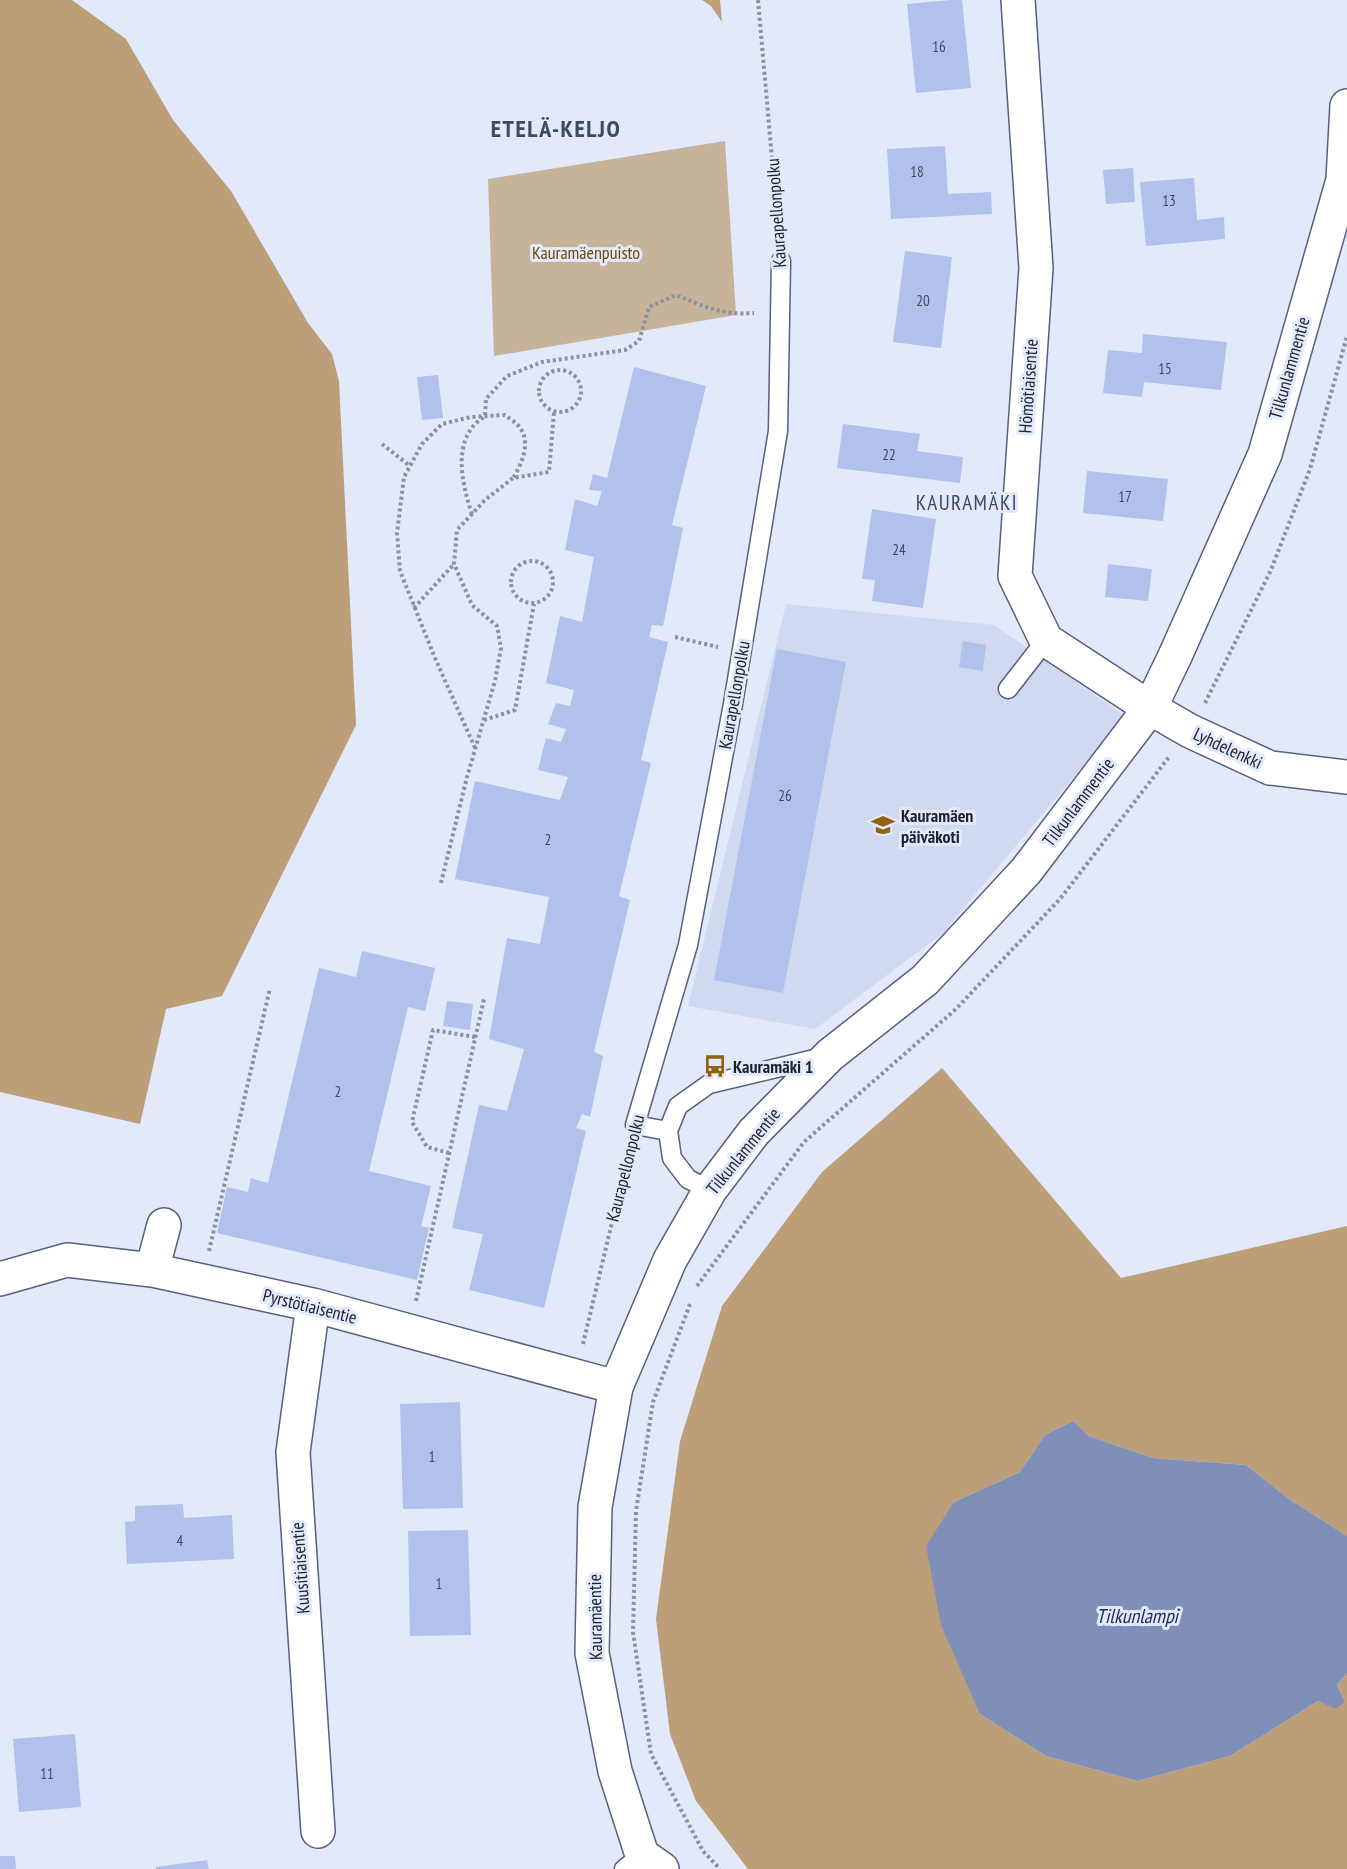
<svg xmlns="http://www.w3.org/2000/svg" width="1347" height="1869" font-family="'PT Sans Narrow',sans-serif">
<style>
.built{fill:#d0d9f0}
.green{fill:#c7b399}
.forest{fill:#bc9f79}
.water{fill:#7f8fb7}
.building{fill:#b0c1eb}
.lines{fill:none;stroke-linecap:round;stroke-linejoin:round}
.lane-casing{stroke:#57617b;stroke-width:21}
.street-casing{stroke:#57617b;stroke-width:36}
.secondary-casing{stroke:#57617b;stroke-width:36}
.path{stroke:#8a91a0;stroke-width:4;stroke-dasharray:3 3;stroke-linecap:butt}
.lane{stroke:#fff;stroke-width:18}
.street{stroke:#fff;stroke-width:33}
.secondary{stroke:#fff;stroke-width:33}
.labels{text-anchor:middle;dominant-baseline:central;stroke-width:6;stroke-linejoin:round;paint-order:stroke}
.number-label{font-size:15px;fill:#41495c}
.street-label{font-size:18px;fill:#1c212c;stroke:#e1e9fb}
.park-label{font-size:18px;fill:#704901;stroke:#e1e9fb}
.poi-label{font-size:18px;font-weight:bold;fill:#1c212c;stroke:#e1e9fb;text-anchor:start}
.water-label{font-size:20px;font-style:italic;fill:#1b2b5e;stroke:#e1e9fb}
.quarter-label{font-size:21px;letter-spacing:1.5px;fill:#404962;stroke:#e1e9fb}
.district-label{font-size:24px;font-weight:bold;letter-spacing:1.5px;fill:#404962;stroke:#e1e9fb}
</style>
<rect width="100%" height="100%" fill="#e1e9fb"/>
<path class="built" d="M786,604L994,625L1125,716L942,934L815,1029L688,1006Z"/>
<path class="green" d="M725,141L736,315L494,356L488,179Z"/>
<path class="forest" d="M0,0H72L126,39L173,120L231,191L308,323L332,354L339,381L356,725L222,996L166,1009L140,1124L0,1092Z
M702,0H720L722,22L711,6Z
M942,1068L1121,1278L1347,1226V1536L1289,1499L1246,1465L1153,1458L1089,1436L1073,1421L1045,1435L1020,1472L954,1502L980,1714L1046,1756L1137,1781L1230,1756L1318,1701L1335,1708L1345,1702L1337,1685L1347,1673V1869H748L696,1801L670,1734L656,1619L680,1441L722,1306L822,1172Z"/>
<path class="water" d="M1073,1421L1089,1436L1153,1458L1246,1465L1289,1499L1347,1536V1673L1337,1685L1345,1702L1335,1709L1318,1701L1230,1756L1137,1781L1046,1756L980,1714L941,1625L926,1546L954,1502L1020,1472L1045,1435Z"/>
<path class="building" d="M951,0H962L971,88L916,93L907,4Z
M945,146L948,194L991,192L992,214L891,219L887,149Z
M1133,168L1135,202L1106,204L1103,170Z
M1194,178L1197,220L1224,217L1225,239L1146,246L1140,182Z
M905,251L952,257L941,348L893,342Z
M1143,334L1227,342L1221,390L1144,382L1142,397L1103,393L1108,350L1142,353Z
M634,367L706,386L672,525L683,528L663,626L652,625L649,637L668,642L641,760L651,763L619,896L630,900L594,1052L603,1056L590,1117L582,1114L576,1128L586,1131L544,1308L469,1290L483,1234L452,1228L479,1105L507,1111L524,1049L489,1039L507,938L540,944L549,897L455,879L475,781L560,800L568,777L538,770L546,738L561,742L566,729L548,724L556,703L570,706L574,690L546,683L560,616L582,622L594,557L565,550L575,499L597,506L602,491L589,490L593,474L607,478Z
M438,375L443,418L422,420L417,377Z
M843,424L920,434L917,451L963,457L960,483L837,468Z
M1087,471L1168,479L1163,521L1083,513Z
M872,509L936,519L923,608L872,601L875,580L862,579Z
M1108,564L1152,569L1148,601L1105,597Z
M963,641L986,645L983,671L959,667Z
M777,649L846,662L783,993L714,980Z
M362,951L435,968L425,1011L408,1007L369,1171L431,1186L421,1226L429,1228L417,1280L217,1233L227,1187L248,1192L251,1178L268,1183L319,968L356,977Z
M447,1001L473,1004L470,1030L443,1026Z
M460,1402L463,1508L403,1509L400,1404Z
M183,1504L184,1518L232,1515L234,1559L127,1564L125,1522L135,1521V1506Z
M468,1530L471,1635L410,1636L408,1531Z
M75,1734L81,1807L19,1812L13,1739Z
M0,1856H15L16,1869H0Z
M207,1860L209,1869H156V1867Z"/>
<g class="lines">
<g class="lane-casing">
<path id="lane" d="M1008,689L1046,640
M668,1131L635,1125L688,945L733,704L778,431L781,261
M710,1190L688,1179L672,1158L668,1131L678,1106L709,1084L823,1057
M624,1869L642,1855"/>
</g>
<g class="street-casing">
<path id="street" d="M1018,0L1036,268L1015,576L1046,640L1150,708L1190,731L1270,768L1347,777
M152,1270L164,1225
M0,1279L67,1260L152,1270L313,1305L616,1387
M313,1305L293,1452L318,1831"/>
</g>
<g class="secondary-casing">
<path id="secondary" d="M662,1869L642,1855L615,1771L592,1653L595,1507L616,1387L670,1260L710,1190L754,1132L830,1055L925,980L1026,871L1150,708L1175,656L1265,454L1343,180L1347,106"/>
</g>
<path class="path" d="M758,0L779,238
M539 391a21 21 0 1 1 42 0a21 21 0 1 1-42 0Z
M382,444L410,466
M472,514C464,490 454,453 471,429C474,424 480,420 485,416L486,399L507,376L542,362L625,350L639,341L649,307L676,295C703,306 724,316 754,313
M511 582a21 21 0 1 1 42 0a21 21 0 1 1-42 0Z
M414,608L454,564
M675,637L718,647
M1205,703L1271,570L1310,469L1347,336
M484,720L515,710L534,604
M475,748L435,658L400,571L397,533L404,477L422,444L442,424L471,417L505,415C510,419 517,423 520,428C531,442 522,464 513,478
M441,883L467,777L495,681L501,648L497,626L472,605L454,564L457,530L485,500L513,478L549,472L554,412
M449,1153L427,1147L412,1122L433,1030L475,1037
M209,1251L270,988
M697,1286L804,1142L956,1009L1060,899L1169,757
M416,1301L484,999
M690,1304L653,1402L636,1511L633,1632L651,1754L703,1851L720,1869
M583,1344L630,1147"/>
<use href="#lane" class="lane"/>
<use href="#street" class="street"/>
<use href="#secondary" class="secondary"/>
</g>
<defs>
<g id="school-bare" transform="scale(1.8)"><path d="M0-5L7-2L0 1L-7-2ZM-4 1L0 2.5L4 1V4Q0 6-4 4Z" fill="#926211" stroke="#e1e9fb" stroke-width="2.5" paint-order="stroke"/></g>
<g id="bus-bare" transform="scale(1.8)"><path d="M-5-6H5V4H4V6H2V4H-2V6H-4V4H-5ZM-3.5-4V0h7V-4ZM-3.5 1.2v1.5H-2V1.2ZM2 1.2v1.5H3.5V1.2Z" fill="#926211" stroke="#e1e9fb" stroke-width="2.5" paint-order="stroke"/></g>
</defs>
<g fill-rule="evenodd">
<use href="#school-bare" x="883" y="825"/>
<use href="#bus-bare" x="715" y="1066"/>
</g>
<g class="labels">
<g class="number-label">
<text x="939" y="46">16</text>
<text x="917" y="171">18</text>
<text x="1169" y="200">13</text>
<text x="923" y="300">20</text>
<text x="1165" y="368">15</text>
<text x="889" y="454">22</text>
<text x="1125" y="496">17</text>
<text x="899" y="549">24</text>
<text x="785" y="795">26</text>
<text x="548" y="839">2</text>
<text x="338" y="1091">2</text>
<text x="432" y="1456">1</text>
<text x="180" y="1540">4</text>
<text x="439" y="1583">1</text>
<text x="47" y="1773">11</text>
</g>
<g class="street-label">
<text transform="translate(776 213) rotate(-94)">Kaurapellonpolku</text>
<text transform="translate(1289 368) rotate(-74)">Tilkunlammentie</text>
<text transform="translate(1028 386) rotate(-86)">Hömötiaisentie</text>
<text transform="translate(734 695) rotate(-80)">Kaurapellonpolku</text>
<text transform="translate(1228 748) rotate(25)">Lyhdelenkki</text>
<text transform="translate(1078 802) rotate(-53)">Tilkunlammentie</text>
<text transform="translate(743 1151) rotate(-51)">Tilkunlammentie</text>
<text transform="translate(625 1168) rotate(-76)">Kaurapellonpolku</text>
<text transform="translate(310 1306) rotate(14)">Pyrstötiaisentie</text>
<text transform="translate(300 1568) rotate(-94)">Kuusitiaisentie</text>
<text transform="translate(595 1617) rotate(-91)">Kauramäentie</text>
</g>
<g class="park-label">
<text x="586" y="252">Kauramäenpuisto</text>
</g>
<g class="poi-label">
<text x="901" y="815">Kauramäen<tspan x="901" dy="21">päiväkoti</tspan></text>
<text x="733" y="1066">Kauramäki 1</text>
</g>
<g class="water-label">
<text x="1137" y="1616">Tilkunlampi</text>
</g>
<g class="quarter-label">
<text x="967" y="502">KAURAMÄKI</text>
</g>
<g class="district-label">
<text x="556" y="128">ETELÄ-KELJO</text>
</g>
</g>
</svg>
